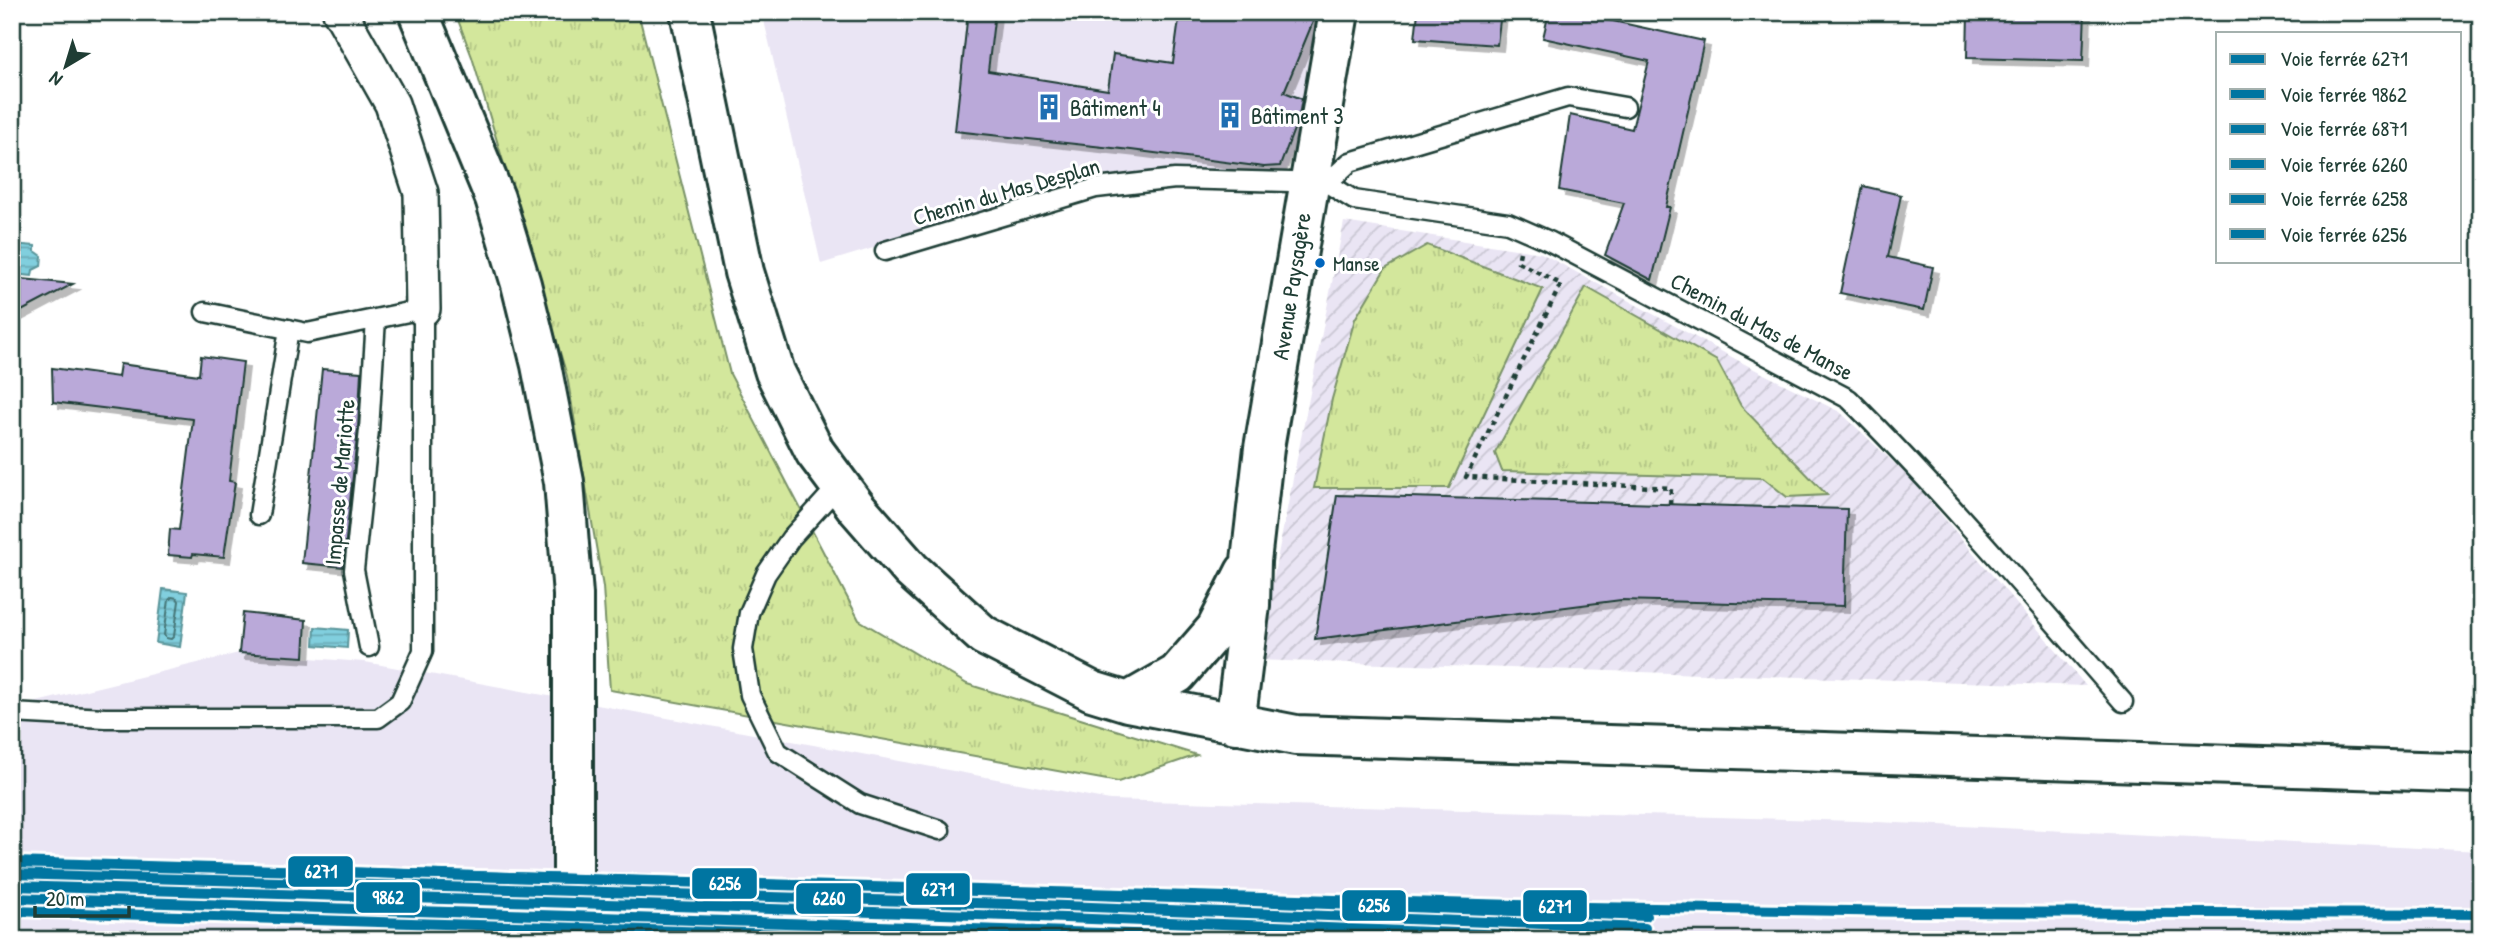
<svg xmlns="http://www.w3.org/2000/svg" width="2493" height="952" font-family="'Patrick Hand',sans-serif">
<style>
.built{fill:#eae5f4}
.industrial{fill:url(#industrial-furrows)}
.grass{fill:url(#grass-tufts);stroke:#799268;stroke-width:2}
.water{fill:url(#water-rules);stroke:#5a959a;stroke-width:2}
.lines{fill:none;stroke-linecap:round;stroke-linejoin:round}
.shore{stroke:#467778;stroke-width:2}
.building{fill:#baa9d9;stroke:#1f3d34;stroke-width:2;filter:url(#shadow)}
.service-casing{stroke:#1f3d34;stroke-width:23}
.minor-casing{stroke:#1f3d34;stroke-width:38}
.tertiary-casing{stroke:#1f3d34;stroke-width:44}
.secondary-casing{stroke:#1f3d34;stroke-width:44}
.path{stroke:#1f3d34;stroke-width:4.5;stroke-dasharray:5 5;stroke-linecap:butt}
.service{stroke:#fff;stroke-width:18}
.minor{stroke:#fff;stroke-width:33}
.tertiary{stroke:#fff;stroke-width:38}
.secondary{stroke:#fff;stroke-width:38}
.rail-1-casing{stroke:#fff;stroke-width:16}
.rail-2-casing{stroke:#fff;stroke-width:16}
.rail-3-casing{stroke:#fff;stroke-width:16}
.rail-4-casing{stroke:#fff;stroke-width:16}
.rail-5-casing{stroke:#fff;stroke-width:16}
.rail-6-casing{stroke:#fff;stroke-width:16}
.rail-1{stroke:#0075a1;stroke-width:10}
.rail-2{stroke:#0075a1;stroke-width:10}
.rail-3{stroke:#0075a1;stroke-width:10}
.rail-4{stroke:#0075a1;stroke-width:10}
.rail-5{stroke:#0075a1;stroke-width:10}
.rail-6{stroke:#0075a1;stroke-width:10}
.bus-dot{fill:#0065bd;stroke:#fff;stroke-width:2.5}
.labels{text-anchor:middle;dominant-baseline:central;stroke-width:6;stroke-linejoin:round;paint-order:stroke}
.bus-label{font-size:21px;fill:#1f3d34;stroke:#fff;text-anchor:start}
.poi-label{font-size:23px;fill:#1f3d34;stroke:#fff;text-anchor:start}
.street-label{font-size:23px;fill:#1f3d34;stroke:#fff}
.line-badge{stroke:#fff;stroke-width:2.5}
.badge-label{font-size:19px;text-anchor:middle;font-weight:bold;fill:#fff}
</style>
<defs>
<pattern id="industrial-furrows" width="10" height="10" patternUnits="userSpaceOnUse" patternTransform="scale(1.75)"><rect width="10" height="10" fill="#eae5f4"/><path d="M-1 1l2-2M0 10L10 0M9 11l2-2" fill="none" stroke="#c8c5d2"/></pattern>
<pattern id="grass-tufts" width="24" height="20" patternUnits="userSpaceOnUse" patternTransform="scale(1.75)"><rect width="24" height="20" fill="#d3e79c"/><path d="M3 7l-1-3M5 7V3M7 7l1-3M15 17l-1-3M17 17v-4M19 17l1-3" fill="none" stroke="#b5c787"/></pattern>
<pattern id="water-rules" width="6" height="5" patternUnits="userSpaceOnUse" patternTransform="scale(1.75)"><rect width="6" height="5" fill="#81cfde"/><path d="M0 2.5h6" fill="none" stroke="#69a9b5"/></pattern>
<filter id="shadow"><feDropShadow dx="6" dy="6" stdDeviation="0" flood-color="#0004"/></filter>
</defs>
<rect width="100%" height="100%" fill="#fff"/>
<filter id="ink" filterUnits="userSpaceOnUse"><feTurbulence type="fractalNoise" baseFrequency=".0143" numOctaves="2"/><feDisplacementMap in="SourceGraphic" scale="14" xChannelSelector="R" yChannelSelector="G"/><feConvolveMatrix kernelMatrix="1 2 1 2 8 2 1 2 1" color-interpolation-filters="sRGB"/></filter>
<g filter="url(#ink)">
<path class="built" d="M762,12H1330L1303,119L1286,172L1102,178L821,264Z
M239,653L365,662L1110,800L1856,821L2481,851V940H12V708Z"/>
<path class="industrial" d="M1344,222L1541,253L1752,368L1840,412L1911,479L2086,686L1257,660Z"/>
<path class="grass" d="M455,12H638L730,374L859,620L967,684L1197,755L1118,782L610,690L603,587L567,376L472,57Z
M1427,245L1543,289L1449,488H1314L1332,399L1355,319L1385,269Z
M1586,287L1717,361L1741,406L1827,495L1787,497L1763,478L1502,471L1495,453Z"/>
<path class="water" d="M12,244L35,246V251L42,256L41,266L33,270L32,276L12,274Z
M163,589L187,592L180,647L156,643Z
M315,627L348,630L347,648L314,645Z"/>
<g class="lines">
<path class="shore" d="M172,597L177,598L179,601L174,636L171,639L166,638L164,635L169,600Z"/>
</g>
<path class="building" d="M968,12H995L988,71L1108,90L1113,54L1173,63L1180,12H1317L1284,92L1302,99L1299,116L1280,166L1264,167L1131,150L955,131Z
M1418,12H1501L1497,45L1415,39Z
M1549,12H1572L1704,41L1666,207H1670L1652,280L1605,255L1624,203L1559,190L1570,115L1632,129L1649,61L1543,38Z
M1968,12H2085L2083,61L1967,58Z
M1863,186L1901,195L1888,257L1933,267L1924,310L1840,293Z
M12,278L73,284L12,316Z
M201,356L243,362L229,481L235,482L224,557L193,554L192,557L168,555L170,529L179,530L193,419L53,402L52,368L118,377L120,364L199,375Z
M322,369L361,372L358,429L343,567L302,563Z
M1337,495L1847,509L1844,606L1621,600L1315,639Z
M243,613L306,620L304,657L239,653Z"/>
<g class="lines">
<g class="service-casing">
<path id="service" d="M1327,183L1350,162L1568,97L1625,107
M885,251L1096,188L1175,179L1327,183L1354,200L1508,223L1549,241L1849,399C1945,495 2034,600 2123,702
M839,485L791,538L766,574L749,613L743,649L750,695L778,752L860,804L940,830
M259,515L289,329
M369,647L354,570L369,430L376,319
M12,713L105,718H378L400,702L423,651V309L307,333L205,312"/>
</g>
<g class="minor-casing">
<path id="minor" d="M340,12L392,104L421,193L423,309"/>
</g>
<g class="tertiary-casing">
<path id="tertiary" d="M690,12L744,272L775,372L815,452L856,507L911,570L983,635L1092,691L1128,702L1296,735L2481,773
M1128,702L1177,674L1216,629L1245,572
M1235,724L1250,605L1251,561L1264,448L1339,12"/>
</g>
<g class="secondary-casing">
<path id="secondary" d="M418,12L495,198L521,284L541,365L564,482L573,595V940"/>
</g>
<path class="path" d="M1520,252L1518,262L1561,284L1466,477L1671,488L1670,505"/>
<use href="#service" class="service"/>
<use href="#minor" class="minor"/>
<use href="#tertiary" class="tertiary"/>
<use href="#secondary" class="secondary"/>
<g class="rail-1-casing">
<path id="rail-1" d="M12,863L1587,907L1911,912L2481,914"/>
</g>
<g class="rail-2-casing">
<path id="rail-2" d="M12,886L1039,917L1638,940"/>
</g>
<g class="rail-3-casing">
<path id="rail-3" d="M12,898L1315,940"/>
</g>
<g class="rail-4-casing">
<path id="rail-4" d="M12,874L1039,905L1645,928"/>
</g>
<g class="rail-5-casing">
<path id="rail-5" d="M12,911L981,940"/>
</g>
<g class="rail-6-casing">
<path id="rail-6" d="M13,862L1040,893L1646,916"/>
</g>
<use href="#rail-1" class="rail-1"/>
<use href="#rail-2" class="rail-2"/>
<use href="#rail-3" class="rail-3"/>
<use href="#rail-4" class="rail-4"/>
<use href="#rail-5" class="rail-5"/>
<use href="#rail-6" class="rail-6"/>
</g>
</g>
<defs>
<g id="building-bare" transform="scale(2.1)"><path d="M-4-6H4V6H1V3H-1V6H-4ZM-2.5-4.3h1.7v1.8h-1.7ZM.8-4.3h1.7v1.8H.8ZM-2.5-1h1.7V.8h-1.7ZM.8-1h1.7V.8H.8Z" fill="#1f6fb2" stroke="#fff" stroke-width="2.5" paint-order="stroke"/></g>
</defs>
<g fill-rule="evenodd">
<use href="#building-bare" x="1049" y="107"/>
<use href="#building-bare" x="1230" y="115"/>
</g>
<circle class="bus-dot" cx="1320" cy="263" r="6"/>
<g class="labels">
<g class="bus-label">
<text x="1333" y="263">Manse</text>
</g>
<g class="poi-label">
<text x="1070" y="107">Bâtiment 4</text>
<text x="1251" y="115">Bâtiment 3</text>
</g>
<g class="street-label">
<text transform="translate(1006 191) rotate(-16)">Chemin du Mas Desplan</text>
<text transform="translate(1291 286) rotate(-81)">Avenue Paysagère</text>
<text transform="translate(1762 326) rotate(28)">Chemin du Mas de Manse</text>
<text transform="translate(339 482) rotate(-85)">Impasse de Mariotte</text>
</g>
</g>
<g class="line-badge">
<rect x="287" y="855" width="67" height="33" rx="7" fill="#0075a1"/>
<rect x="691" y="867" width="67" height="33" rx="7" fill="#0075a1"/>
<rect x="905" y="872" width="66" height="34" rx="7" fill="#0075a1"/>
<rect x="355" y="881" width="66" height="33" rx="7" fill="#0075a1"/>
<rect x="795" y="882" width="67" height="33" rx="7" fill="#0075a1"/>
<rect x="1341" y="889" width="66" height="33" rx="7" fill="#0075a1"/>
<rect x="1522" y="889" width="66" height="34" rx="7" fill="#0075a1"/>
</g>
<g class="badge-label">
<text x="321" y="878">6271</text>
<text x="725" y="890">6256</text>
<text x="938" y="896">6271</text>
<text x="388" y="904">9862</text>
<text x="829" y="905">6260</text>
<text x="1374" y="912">6256</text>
<text x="1555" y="913">6271</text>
</g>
<rect width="2493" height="952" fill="none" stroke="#fff" stroke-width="42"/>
<rect x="21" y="21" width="2451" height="910" fill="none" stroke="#1f3d34" stroke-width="2.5" filter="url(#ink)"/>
<rect x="2216" y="32" width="245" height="231" fill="#ffffff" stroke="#a5b1ae" stroke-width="2"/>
<rect x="2230" y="54" width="35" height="10" fill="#0075a1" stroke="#a5b1ae" stroke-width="2"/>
<text x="2280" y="66" font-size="21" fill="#1f3d34">Voie ferrée 6271</text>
<rect x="2230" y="89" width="35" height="10" fill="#0075a1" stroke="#a5b1ae" stroke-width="2"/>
<text x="2280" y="102" font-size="21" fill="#1f3d34">Voie ferrée 9862</text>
<rect x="2230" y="124" width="35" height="10" fill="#0075a1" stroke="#a5b1ae" stroke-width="2"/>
<text x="2280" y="136" font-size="21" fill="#1f3d34">Voie ferrée 6871</text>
<rect x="2230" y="159" width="35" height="10" fill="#0075a1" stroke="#a5b1ae" stroke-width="2"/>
<text x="2280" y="172" font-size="21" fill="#1f3d34">Voie ferrée 6260</text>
<rect x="2230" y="194" width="35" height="10" fill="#0075a1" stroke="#a5b1ae" stroke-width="2"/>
<text x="2280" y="206" font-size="21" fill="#1f3d34">Voie ferrée 6258</text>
<rect x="2230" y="229" width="35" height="10" fill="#0075a1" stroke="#a5b1ae" stroke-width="2"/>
<text x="2280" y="242" font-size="21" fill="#1f3d34">Voie ferrée 6256</text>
<g transform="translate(66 66) rotate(218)" stroke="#ffffff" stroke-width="5" paint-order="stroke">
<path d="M0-5L12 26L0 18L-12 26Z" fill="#1f3d34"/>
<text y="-10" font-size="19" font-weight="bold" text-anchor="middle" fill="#1f3d34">N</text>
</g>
<path d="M35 906v10h94v-10" fill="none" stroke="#1f3d34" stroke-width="3.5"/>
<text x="46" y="906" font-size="21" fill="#1f3d34" stroke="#ffffff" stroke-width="5" paint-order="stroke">20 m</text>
</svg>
